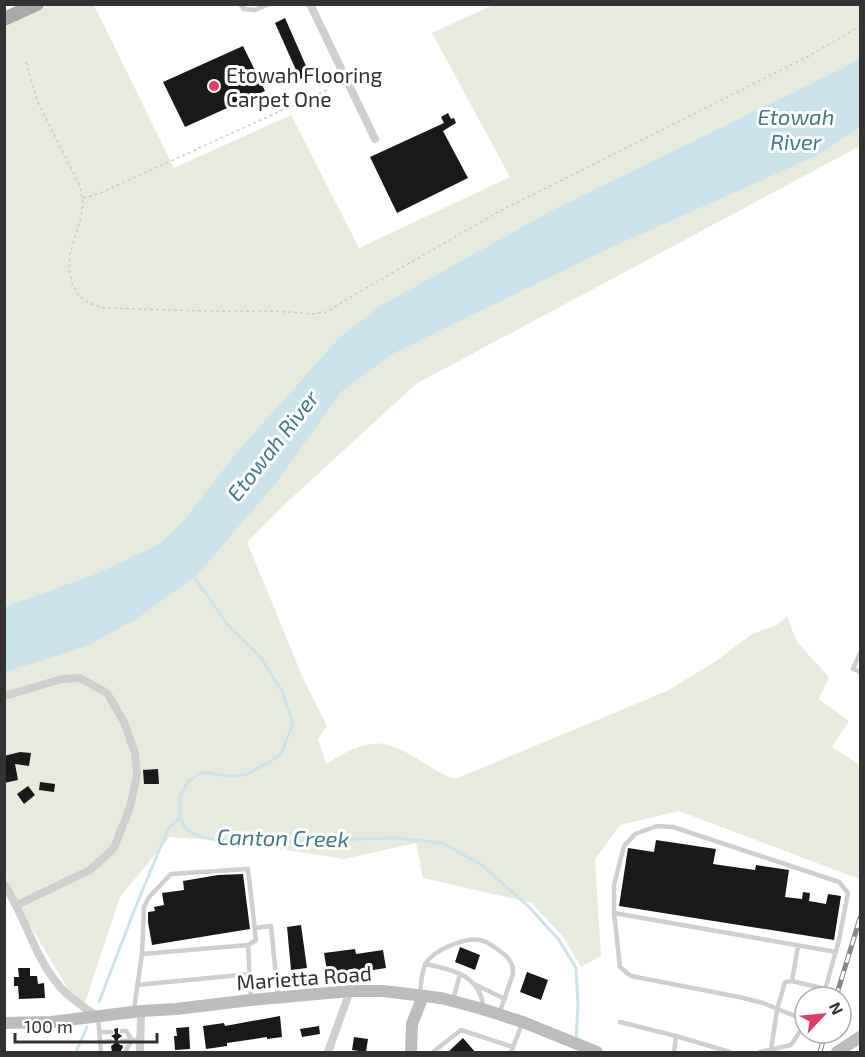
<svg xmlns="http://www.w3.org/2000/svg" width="865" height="1057" font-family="'Exo 2',sans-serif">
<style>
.green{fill:#e7ebde}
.water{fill:#cbe4eb}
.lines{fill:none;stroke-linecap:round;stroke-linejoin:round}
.stream{stroke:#cbe4eb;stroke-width:3}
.building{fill:#191919}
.path{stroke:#ccc;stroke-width:1.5;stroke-dasharray:3 3;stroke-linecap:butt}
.lane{stroke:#cfcfcf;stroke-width:4.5}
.street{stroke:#cfcfcf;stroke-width:8}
.secondary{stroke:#bcbcbc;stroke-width:12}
.primary{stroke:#aaa;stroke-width:14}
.rail-casing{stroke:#878787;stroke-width:5}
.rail{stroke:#fff;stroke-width:3;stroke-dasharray:9;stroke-linecap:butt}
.poi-dot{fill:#e13c62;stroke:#fff;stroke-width:2}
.labels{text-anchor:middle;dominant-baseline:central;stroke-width:6;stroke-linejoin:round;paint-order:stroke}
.poi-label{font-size:21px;fill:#323232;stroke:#fff;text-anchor:start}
.street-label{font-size:21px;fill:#323232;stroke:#fff}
.water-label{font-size:22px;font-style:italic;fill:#3f7a8c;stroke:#fff}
</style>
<rect width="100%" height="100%" fill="#fff"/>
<path class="green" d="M49,5H94L174,168L291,115L359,248L510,177L432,33L493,5H860V146L416,384L283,506L247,542L303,678L327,726L318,739L326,764C343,754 363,741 383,744C401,747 419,760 434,769C440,773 448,776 455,779L667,691L716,661L752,634L777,625L787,616L797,642L829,677L819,699L849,721L832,747L860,765V875L859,879L679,811L620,825L595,859L601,956L581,967L564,938L532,903L423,878L416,843L344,859L229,841L170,837L120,897L82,1012L16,902L5,875L4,26Z"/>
<path class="water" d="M860,58V127L816,156L612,247L392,354L341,392L276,483L197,575L138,618L87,646L5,672V607L96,574L159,544L181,524L238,451L339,338L380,306L555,209L839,70Z"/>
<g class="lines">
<path class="stream" d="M195,573L194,577L228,625L259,655L282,691L293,723L281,754L268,763L245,775L227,776L202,772L188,782L180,796V817L186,829L195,835L217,840L258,842L395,838L442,843L482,865L529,907L559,940L576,968L578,1006L576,1039
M99,1002L136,906L168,829L180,817
M76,1052L87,1027"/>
</g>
<path class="building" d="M285,18L310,75L300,79L275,23Z
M243,46L265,91L185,127L163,82Z
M448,113L451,119L454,118L456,123L443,131L468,178L397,213L370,157L444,123L441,117Z
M20,752L31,753L29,766L15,764L18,780L4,783V756Z
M158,769L159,784H144L143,770Z
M40,782L55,784L54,792L39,790Z
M28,786L35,795L24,804L17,794Z
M656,840L716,849L713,864L755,870L756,865L789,870L785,897L802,899L803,892L810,893L809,901L826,904L828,894L841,896L834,940L619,906L628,848L654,852Z
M243,874L250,929L152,945L148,922V912L155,911L154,907L164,905L162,893L184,890L183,881L218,875Z
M301,925L307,968L291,970L287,927Z
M460,947L480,955L475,970L455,962Z
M355,949L356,954L383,950L386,968L328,977L324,953Z
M18,968H30V976H37L38,984L44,983L45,998L19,999L18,986H14V977H19Z
M527,972L548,980L541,1000L520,992Z
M280,1016L282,1037L267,1039V1037L227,1043V1046L206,1049L203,1026L224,1023L225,1026Z
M319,1026L320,1034L302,1037L300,1029Z
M189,1027L190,1049L175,1050L174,1036H177L176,1028Z
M118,1028V1033L122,1036L118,1039V1042L120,1045H122L123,1047L121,1051L112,1052L111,1046L114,1044L115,1041L114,1038L111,1036L115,1034L114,1029Z
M354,1037L368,1039L366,1052L352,1050Z
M463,1038L476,1053H447Z"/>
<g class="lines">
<path class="path" d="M26,62L37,100L80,186L83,203L81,217L70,254L69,269L72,283L79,296L89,303L105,308L207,311H273L314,314L326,312L354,295L500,211L809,56L860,26
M83,198L98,194L329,89"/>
<path class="lane" d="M240,4L244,9L255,10L269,4
M860,653L853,669L860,672
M614,913L836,952
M255,928L271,926L278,997
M142,954L144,907L149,897L171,874L248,869L256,940L248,945
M425,964C451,969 480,975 483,1006
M792,981L798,946
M137,985L250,974
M476,985L505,999
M420,995C421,985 421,972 426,963C434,950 465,937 480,940C487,941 506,954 510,961C513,965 513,970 513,974L499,1014
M453,1000L460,974
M134,1009L142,954L248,945L251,999
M98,1017L101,1052
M805,1020L763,1003L739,997L631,976L620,967L614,913V885L624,846L635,834L657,826L673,827L839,882L848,893L839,940L823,997
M620,1022L676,1036L674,1052
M122,1031H126L132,1040L122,1041
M99,1032H111
M676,1036L730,1052
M100,1042L111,1041
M771,1050L777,1010L785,982L792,981L826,989
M125,1052L132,1040H140
M433,1052L461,1030L513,1047
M511,1052L522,1024
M760,1052L791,1045L805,1024"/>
<path class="street" d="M310,4L375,139
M4,696L62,679L80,678L107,693L124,722L135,753L137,775L130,807L114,848L90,870L17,905
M4,884C26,917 34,958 61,988C71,999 85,1008 98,1017
M140,1052L141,1011
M328,1052L350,991"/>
<path class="secondary" d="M4,1023L51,1022L141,1011L176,1009L251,1000L350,991H383L441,998L479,1008L523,1022L597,1052
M411,1052L412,1024L423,996
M837,1052L860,1037"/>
<path class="primary" d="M4,19L37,4"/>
<g class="rail-casing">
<path id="rail" d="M836,997L860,918
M820,1052L825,1033"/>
</g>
<use href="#rail" class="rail"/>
</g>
<circle class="poi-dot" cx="214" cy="86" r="6"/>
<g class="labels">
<g class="poi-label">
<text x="226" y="74">Etowah Flooring<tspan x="226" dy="24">Carpet One</tspan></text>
</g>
<g class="street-label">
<text transform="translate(304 977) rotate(-4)">Marietta Road</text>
</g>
<g class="water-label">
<text x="796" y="116">Etowah<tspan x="796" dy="25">River</tspan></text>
<text transform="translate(272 445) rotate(-52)">Etowah River</text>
<text transform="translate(283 837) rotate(1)">Canton Creek</text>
</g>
</g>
<rect width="865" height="1057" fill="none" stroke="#323232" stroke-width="12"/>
<g transform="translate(823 1015) rotate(64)"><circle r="28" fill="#ffffff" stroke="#adadad" stroke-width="1.5"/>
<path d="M0-4.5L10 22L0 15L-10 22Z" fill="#e13c62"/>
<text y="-9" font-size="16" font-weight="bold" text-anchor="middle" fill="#323232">N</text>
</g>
<path d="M15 1033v9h142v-9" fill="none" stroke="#323232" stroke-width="3"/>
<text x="24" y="1033" font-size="18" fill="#323232" stroke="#ffffff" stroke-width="4.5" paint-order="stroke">100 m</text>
</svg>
